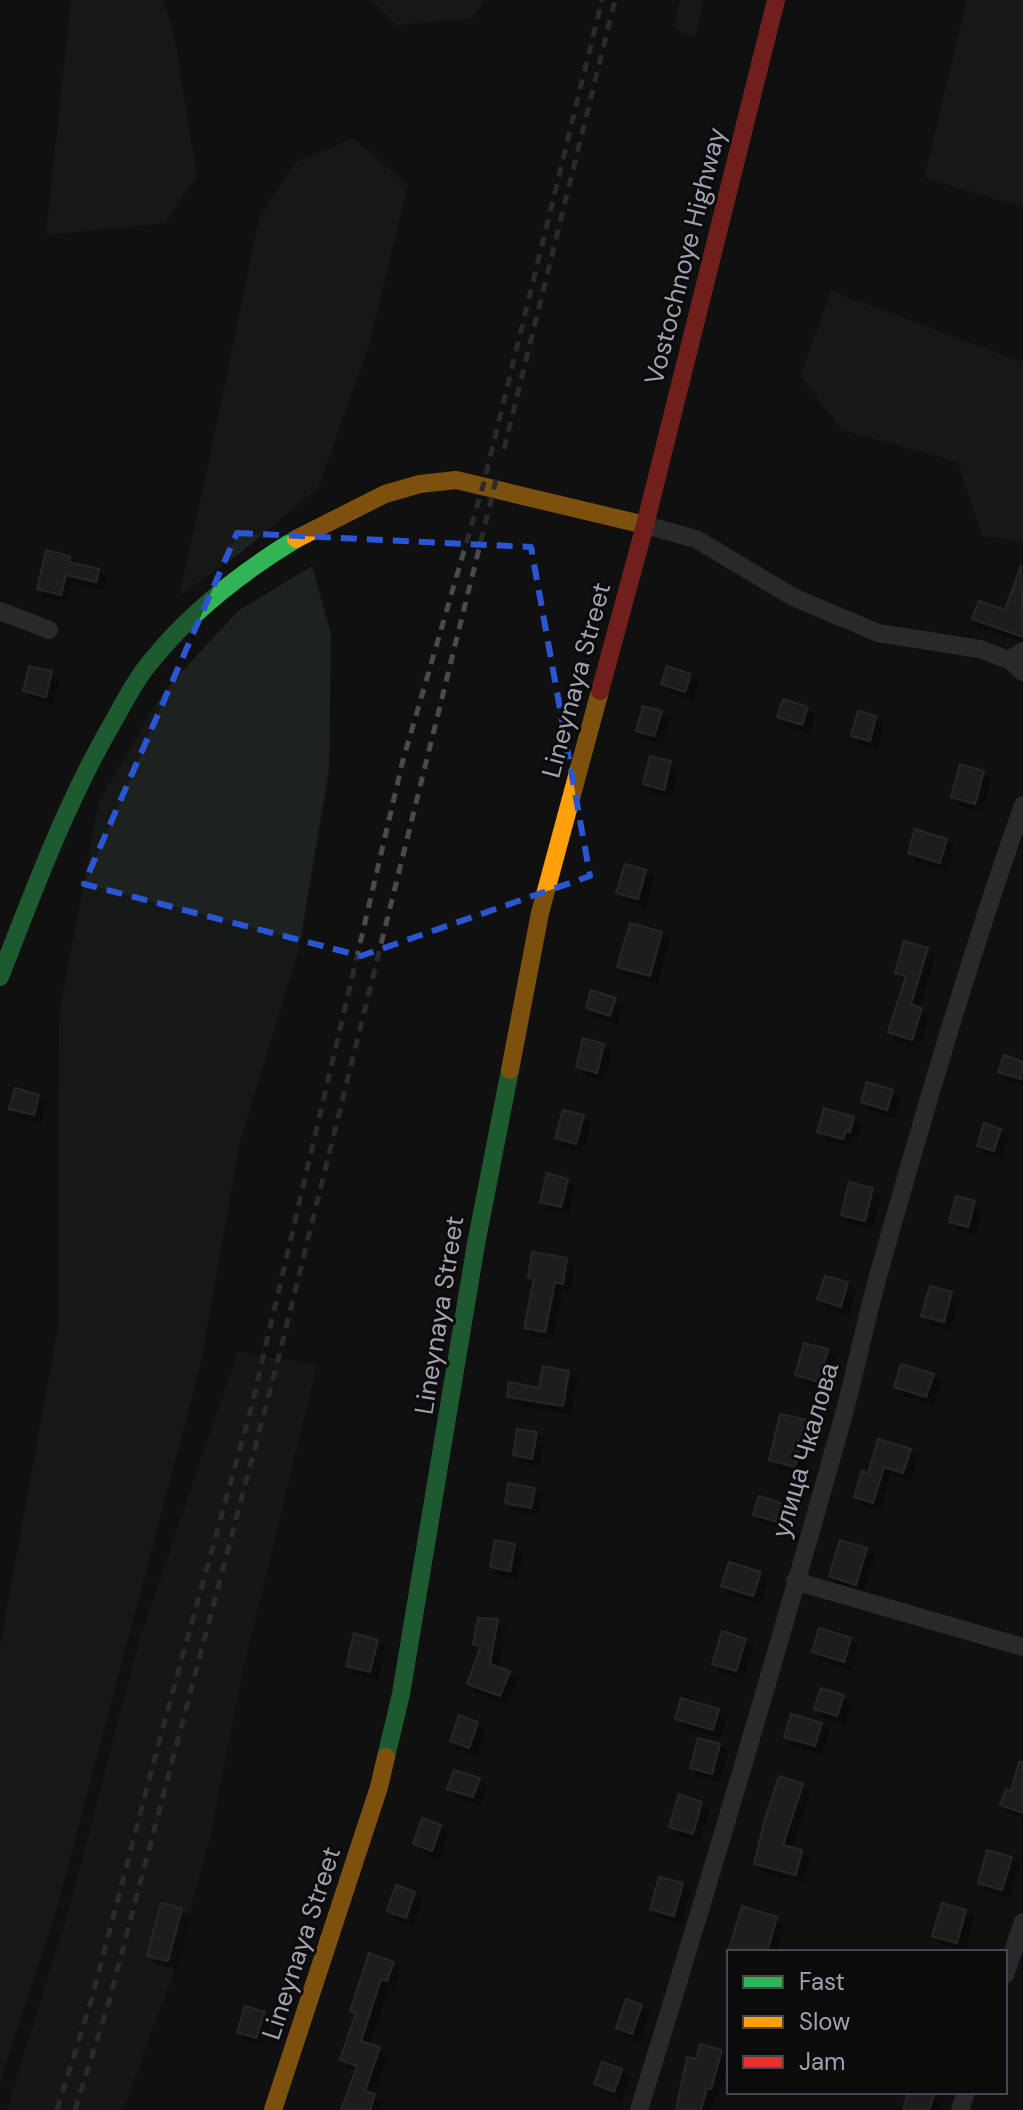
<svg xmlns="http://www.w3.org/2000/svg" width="1023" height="2110" font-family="'DM Sans',sans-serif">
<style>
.built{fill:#1d1d1f}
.green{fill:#1c2220}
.building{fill:#2e2e30;stroke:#404044;stroke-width:2;filter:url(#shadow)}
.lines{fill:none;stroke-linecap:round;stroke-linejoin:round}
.street{stroke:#47474c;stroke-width:18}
.fast{stroke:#30b455;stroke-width:18}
.slow{stroke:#ff9f0a;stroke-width:18}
.jam{stroke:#e5322d;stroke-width:18}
.rail{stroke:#49494e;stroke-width:5;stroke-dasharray:10 8;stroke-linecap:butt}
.marked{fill:none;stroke:#2a56d4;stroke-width:6;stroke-dasharray:16 10;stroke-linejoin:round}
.labels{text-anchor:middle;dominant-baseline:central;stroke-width:6;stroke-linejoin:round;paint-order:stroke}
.street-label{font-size:26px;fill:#a1a1b2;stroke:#0b0b0c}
</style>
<defs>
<filter id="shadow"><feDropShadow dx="7" dy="7" stdDeviation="0" flood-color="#0009"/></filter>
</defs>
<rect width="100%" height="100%" fill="#101011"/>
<path class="built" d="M238,1352L317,1365L243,1669L210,1837L172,1976L123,2110H7L70,1906L140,1638Z"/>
<path class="green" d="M71,0H164L174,35L197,176L165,223L46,235Z
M371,0H485L471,19L396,25Z
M680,0H704L695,37L682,33L674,26Z
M967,0H1023V207L924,178Z
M353,138L408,185L368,348L318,488L238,555L179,596L207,471L259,218L295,163Z
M831,291L1023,362V541L982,536L958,462L842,430L800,376Z
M312,566L331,634L329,770L299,949L240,1142L200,1367L57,1908L0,2082V1646L58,1327L59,1015L99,801L163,692L238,611Z"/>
<path class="building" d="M46,550L70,556L69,562L99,569L96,582L66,575L61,595L37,589Z
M1021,565L1023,637L972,619L979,601L1005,610Z
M29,666L52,671L46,697L23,691Z
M667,666L691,674L685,692L661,684Z
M783,699L808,707L802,725L777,717Z
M643,706L662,711L654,736L636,731Z
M858,711L876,716L870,741L851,736Z
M650,756L671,761L664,790L643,784Z
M960,764L984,771L975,804L951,797Z
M915,829L947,839L940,863L908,853Z
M625,864L646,870L638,899L616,893Z
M630,923L662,932L650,976L617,967Z
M904,941L928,948L911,1004L922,1008L912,1040L888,1032L906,976L895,973Z
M591,990L616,998L610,1016L586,1008Z
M583,1038L604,1044L597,1073L576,1067Z
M1004,1055L1023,1062L1021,1079L998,1072Z
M867,1082L893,1090L887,1110L861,1102Z
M15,1088L39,1095L34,1115L9,1109Z
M824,1108L854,1117L850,1132L846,1131L843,1139L817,1132Z
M563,1110L584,1115L576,1144L555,1138Z
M984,1123L1001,1129L994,1151L977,1146Z
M547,1173L568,1179L561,1207L540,1202Z
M849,1182L873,1188L865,1221L841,1215Z
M956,1196L975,1201L968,1227L949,1222Z
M532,1252L567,1258L563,1284L555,1282L545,1332L524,1328L534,1279L528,1278Z
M825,1276L848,1282L841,1307L817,1299Z
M930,1286L952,1292L944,1322L921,1316Z
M804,1343L828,1349L819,1382L795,1375Z
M901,1364L934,1374L926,1397L894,1387Z
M543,1366L569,1371L563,1406L507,1397L509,1382L539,1388Z
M780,1414L807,1420L795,1467L769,1460Z
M517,1429L537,1432L532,1459L513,1455Z
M878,1439L911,1449L903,1473L884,1467L873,1503L854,1497L862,1471L868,1473Z
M508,1483L535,1488L531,1508L505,1503Z
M759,1496L784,1504L778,1522L753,1515Z
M495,1540L515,1544L510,1571L490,1567Z
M840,1540L867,1548L856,1585L829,1576Z
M729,1562L761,1572L753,1596L721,1586Z
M478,1618L498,1619L490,1664L510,1671L500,1696L467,1684L481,1646L473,1644Z
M819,1628L851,1638L844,1662L812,1652Z
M722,1631L746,1639L736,1671L712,1664Z
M354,1633L378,1640L370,1672L346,1666Z
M821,1688L844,1695L837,1716L814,1709Z
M681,1698L719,1709L713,1730L675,1719Z
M791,1714L822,1723L815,1746L784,1737Z
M459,1715L478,1722L469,1748L450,1741Z
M698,1738L720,1744L712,1774L690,1768Z
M1019,1762H1023V1813L1000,1805L1006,1789L1011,1791Z
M454,1770L480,1778L473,1797L447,1789Z
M779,1776L803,1784L783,1845L802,1850L796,1875L754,1864L764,1822Z
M679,1794L702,1802L693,1834L669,1827Z
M422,1818L441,1825L432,1851L413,1844Z
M987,1850L1012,1857L1002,1890L978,1883Z
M659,1877L683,1883L674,1916L650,1909Z
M396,1885L415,1892L406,1918L387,1911Z
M161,1903L182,1908L168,1961L147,1956Z
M942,1903L966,1910L957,1943L932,1936Z
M742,1906L777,1917L767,1952H728Z
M369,1953L394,1962L387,1981L381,1979L361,2041L380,2047L365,2091L375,2094L370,2110H341L357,2066L340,2060L356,2013L350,2011Z
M626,1999L642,2005L632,2034L616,2028Z
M245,2006L265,2012L256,2038L237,2032Z
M700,2044L722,2050L711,2089L707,2088L701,2110H676L687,2057L696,2059Z
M602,2062L622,2069L614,2092L594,2084Z
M908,2092H935L929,2110H903Z"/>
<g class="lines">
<path class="street" d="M645,525L696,539L793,597L878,633L980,649L1009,660
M0,611L49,630
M1023,651L1009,660L1023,672
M795,1581L1023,1647
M1005,1975L1023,1922
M639,2110C709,1884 776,1656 840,1428C855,1375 865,1322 880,1269C924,1113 969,958 1023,805
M960,2110L966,2092"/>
<path class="fast" d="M0,977C34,890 66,803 113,722C124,703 134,682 148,665C189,613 240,573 296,539
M386,1757L401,1694L476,1244L510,1070"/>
<path class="slow" d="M296,539L385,494L420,484L456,480L645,525
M510,1070L540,913L600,691
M273,2110L379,1787L386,1757"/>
<path class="jam" d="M600,691L645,525L776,0"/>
<path class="rail" d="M504,449L615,0
M57,2110L92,1998L163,1727L251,1409L403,760L483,486L602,0
M75,2110L108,2005L278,1360L497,476"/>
</g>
<path d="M0 0H1023V2110H0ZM237,533L531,547L590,876L361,956L84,884Z" fill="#101011" fill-opacity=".55" fill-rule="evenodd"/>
<path class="marked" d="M237,533L531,547L590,876L361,956L84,884Z"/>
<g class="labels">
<g class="street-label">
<text transform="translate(685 256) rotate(-76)">Vostochnoye Highway</text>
<text transform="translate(576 680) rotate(-75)">Lineynaya Street</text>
<text transform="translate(439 1315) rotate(-81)">Lineynaya Street</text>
<text transform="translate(805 1450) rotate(-74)">улица Чкалова</text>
<text transform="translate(301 1943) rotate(-72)">Lineynaya Street</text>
</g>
</g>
<rect x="727" y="1950" width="280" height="144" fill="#0b0b0c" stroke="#47474e" stroke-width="2"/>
<rect x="743" y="1976" width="40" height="12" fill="#30b455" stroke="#47474e" stroke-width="2"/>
<text x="799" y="1990" font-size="24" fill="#a1a1b2">Fast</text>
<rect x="743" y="2016" width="40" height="12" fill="#ff9f0a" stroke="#47474e" stroke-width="2"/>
<text x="799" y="2030" font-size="24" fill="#a1a1b2">Slow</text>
<rect x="743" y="2056" width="40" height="12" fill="#e5322d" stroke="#47474e" stroke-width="2"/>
<text x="799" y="2070" font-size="24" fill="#a1a1b2">Jam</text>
</svg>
